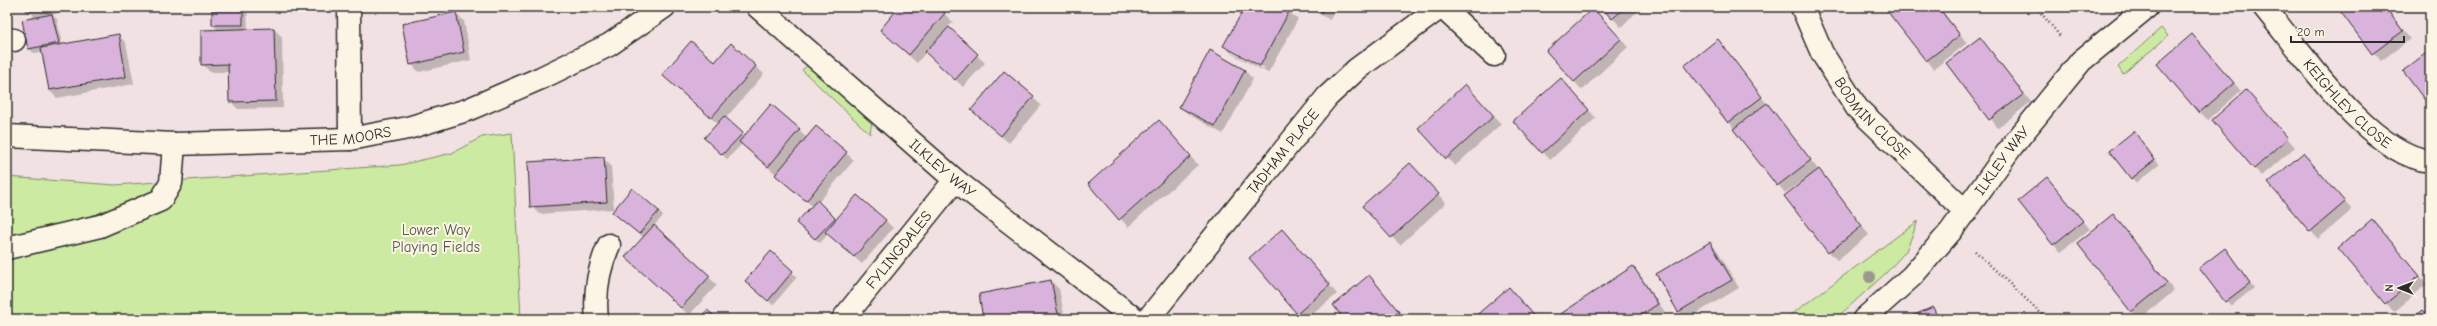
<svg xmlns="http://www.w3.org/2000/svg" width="2437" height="326" font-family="'Comic Neue',sans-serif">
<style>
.green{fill:#cdeaa2;stroke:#7c8a66}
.shadow{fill:#0003;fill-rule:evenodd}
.building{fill:#dab3dc;stroke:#2b2b2b}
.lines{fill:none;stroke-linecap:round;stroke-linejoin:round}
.minor-casing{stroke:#2b2b2b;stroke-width:25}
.path{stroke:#2b2b2b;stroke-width:2.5;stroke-dasharray:1 3;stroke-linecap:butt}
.minor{stroke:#fcf5e5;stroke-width:22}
.tree{fill:#9b978e}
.labels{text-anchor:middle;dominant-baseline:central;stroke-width:4;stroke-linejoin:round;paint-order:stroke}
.street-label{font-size:15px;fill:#2b2b2b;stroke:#fcf5e5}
.park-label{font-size:15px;fill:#545b49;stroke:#fcf5e5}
</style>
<rect width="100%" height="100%" fill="#f2e1e2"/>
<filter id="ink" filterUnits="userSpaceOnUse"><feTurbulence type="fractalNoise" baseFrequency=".025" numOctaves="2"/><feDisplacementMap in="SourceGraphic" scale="8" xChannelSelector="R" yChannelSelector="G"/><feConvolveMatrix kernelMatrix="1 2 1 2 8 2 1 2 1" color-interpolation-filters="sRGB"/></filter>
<g filter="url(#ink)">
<path class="green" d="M2161,28L2168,36L2123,74L2118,67Z
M810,63L873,114L870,134L802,70Z
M512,133L521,319H7V177L115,185L400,165L452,153L482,137Z
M1918,221L1906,251L1886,273L1842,313L1833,319H1785Z"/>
<path class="shadow" d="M27,7H78L52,15L57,19L62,45L118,35L126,43L134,84L57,98L49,90L43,52L34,53L29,49L35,18Z
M213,7H247L248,30L274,29L282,37L283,108L238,109L230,101L229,72H210L202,64L218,30L213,25Z
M873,7H881L877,10Z
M891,7H937L953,22L948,27L985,63L963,87L926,52L917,63L881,30L896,13Z
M1019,7H1030L1025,12Z
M1246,7H1283L1298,19L1268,73L1232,54L1225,46ZM1232,50L1265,68L1264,69L1232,53Z
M1306,7H1336L1330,20Z
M1602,7H1642L1621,27Z
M1885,7H1939L1967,43L1934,69Z
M2347,7H2385L2410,39L2381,61L2341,11Z
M456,14L464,21L471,60L419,72L411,64Z
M1601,17L1628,47L1582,90L1547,51Z
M1980,38L2031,102L1998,128L1947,63Z
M1718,41L1869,235L1837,260L1829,252L1799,183L1785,193L1729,122Z
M2199,43L2241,91L2208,120L2200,112Z
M731,45L764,74L725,119L745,137L772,106L807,138L846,153L854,160L818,203L836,220H885L893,228L862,264L828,234L820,243L798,223L812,206L742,144L727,159L705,138L718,124L671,83L715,64Z
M1210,52L1245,71L1253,79L1223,134L1188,114L1180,107Z
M1004,72L1041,105L1009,143L980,118Z
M1568,87L1596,118L1550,160L1543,152Z
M2246,91L2295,147L2262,176L2254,168Z
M1473,93L1501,124L1455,166L1447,158Z
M1167,130L1198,165L1128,227L1090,184Z
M2139,137L2159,165L2136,183L2132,178Z
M2303,154L2352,210L2318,239L2311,231Z
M603,158L611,166L614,209L539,214L531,206Z
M1418,172L1446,203L1400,245L1392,237Z
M2047,178L2090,229L2061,252L2053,244Z
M658,211L663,216L654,226L717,285L689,315L634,265L644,238L618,216Z
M2113,215L2174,291L2140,319L2132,311Z
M2372,220L2427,284L2394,312L2339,248Z
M1290,239L1337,294L1307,319H1303L1297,313Z
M1710,243L1718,251L1739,288L1687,319L1679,311Z
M771,253L797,277L773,305L751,285Z
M2229,254L2254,288L2231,306L2200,268Z
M1633,267L1640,275L1665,312L1655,319H1555Z
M1369,276L1377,284L1405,319H1346Z
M1051,281L1059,289L1065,319H984Z
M1933,308L1940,319H1909Z"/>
<path class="building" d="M26,7H45L27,12Z
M212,7H243V10H212Z
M890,7H938L945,13L909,55L880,30L895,12Z
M1245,7H1285L1290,10L1260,66L1223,46Z
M1311,7H1324L1322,12Z
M1601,7H1626L1612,19Z
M1884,7H1938L1960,35L1926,61Z
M2345,7H2385L2403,31L2372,54L2340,11Z
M1593,8L1621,39L1574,82L1546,51Z
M212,10H243V25H212Z
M456,12L464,52L410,65L402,24Z
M52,14L59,43L28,49L22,20Z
M949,27L978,54L955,80L925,52Z
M274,28L276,101L229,102L228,64L201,65V30Z
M119,34L126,77L49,90L41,48Z
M2192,34L2234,83L2199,113L2157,64Z
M1980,37L2024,94L1989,120L1946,63Z
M1718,39L1762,97L1728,123L1684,66Z
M691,41L715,62L731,43L756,66L711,118L662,75Z
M1210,50L1245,70L1215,126L1179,107Z
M2430,50V107L2403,71Z
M1004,71L1034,96L1001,136L971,110Z
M1561,78L1589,110L1542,153L1513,121Z
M1465,84L1494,116L1446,159L1418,128Z
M2246,90L2288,138L2254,169L2212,120Z
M1767,103L1811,160L1777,186L1733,129Z
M771,104L800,129L768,167L739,142Z
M724,116L743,133L722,155L704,138Z
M1159,120L1191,156L1119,220L1088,184Z
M816,126L847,152L806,201L775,175Z
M2134,131L2155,160L2131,179L2109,151Z
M2303,153L2345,202L2310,232L2268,183Z
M604,157L607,202L530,207L528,162Z
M1410,163L1439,194L1391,238L1362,206Z
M1819,169L1862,226L1828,253L1784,196Z
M2047,177L2083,221L2053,245L2018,201Z
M632,188L659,211L639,234L612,212Z
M857,195L886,220L854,257L825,232Z
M817,200L835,218L815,239L796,223Z
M2113,214L2167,283L2131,312L2077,243Z
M2372,219L2420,276L2385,304L2338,248Z
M654,225L710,276L681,308L625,257Z
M1282,229L1330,285L1297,314L1249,258Z
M1710,242L1732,280L1678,312L1656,274Z
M2225,248L2250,283L2225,302L2199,268Z
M771,251L793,271L768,301L745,281Z
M1633,266L1658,304L1635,319H1553Z
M1369,275L1400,313L1394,319H1344L1333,305Z
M1051,280L1059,319H983L979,294Z
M1509,287L1536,319H1472Z
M1933,307L1938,319H1908L1907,318Z
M707,310L718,319H699Z
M2422,310L2430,319H2411Z"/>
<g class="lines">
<g class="minor-casing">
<g id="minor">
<path d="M349,7L350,139"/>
<path id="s1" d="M758,7L955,180L1135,319"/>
<path d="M1442,7L1494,55"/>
<path id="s2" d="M1802,7L1822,53L1857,108L1966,212"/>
<path id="s3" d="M2264,7C2302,53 2369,154 2430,161"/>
<path d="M7,39L14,40"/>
<path id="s4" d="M7,136L174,144L350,139L408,128L467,110L541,78L609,45L664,7"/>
<path d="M7,248L100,226L161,200L171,183L174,144"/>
<path d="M597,319C594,292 598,269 609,245"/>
<path id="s5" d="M843,319L955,180"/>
<path id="s6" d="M1148,319L1327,97L1357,69L1441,7"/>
<path id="s7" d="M1864,319L1912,276L1951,231L2012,146L2081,61L2147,7"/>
</g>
</g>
<path class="path" d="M2036,7L2061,37
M1975,251L2047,319"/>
<use href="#minor" class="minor"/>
</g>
<circle class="tree" cx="1870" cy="277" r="6"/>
</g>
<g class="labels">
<g class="street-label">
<text stroke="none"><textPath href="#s3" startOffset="128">KEIGHLEY CLOSE</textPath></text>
<text stroke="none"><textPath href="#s2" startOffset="133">BODMIN CLOSE</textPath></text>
<text stroke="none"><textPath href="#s4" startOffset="344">THE MOORS</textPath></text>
<text stroke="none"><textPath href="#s6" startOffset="215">TADHAM PLACE</textPath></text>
<text stroke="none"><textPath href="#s7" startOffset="211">ILKLEY WAY</textPath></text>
<text stroke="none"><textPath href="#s1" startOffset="245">ILKLEY WAY</textPath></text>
<text stroke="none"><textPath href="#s5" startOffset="89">FYLINGDALES</textPath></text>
</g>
<g class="park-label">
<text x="436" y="230">Lower Way<tspan x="436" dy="17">Playing Fields</tspan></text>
</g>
</g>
<rect width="2437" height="326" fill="none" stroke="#fcf5e5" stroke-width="24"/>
<rect x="12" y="12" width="2413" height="302" fill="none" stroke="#2b2b2b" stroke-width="1.5" filter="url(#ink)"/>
<g transform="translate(2399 288) rotate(270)" stroke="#fcf5e5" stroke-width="3" paint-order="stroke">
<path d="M0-3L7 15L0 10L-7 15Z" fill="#2b2b2b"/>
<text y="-6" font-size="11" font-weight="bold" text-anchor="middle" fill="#2b2b2b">N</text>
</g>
<path d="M2291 36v6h113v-6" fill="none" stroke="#2b2b2b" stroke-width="2"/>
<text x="2297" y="36" font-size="12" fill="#2b2b2b" stroke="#fcf5e5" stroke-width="3" paint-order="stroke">20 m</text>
</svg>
